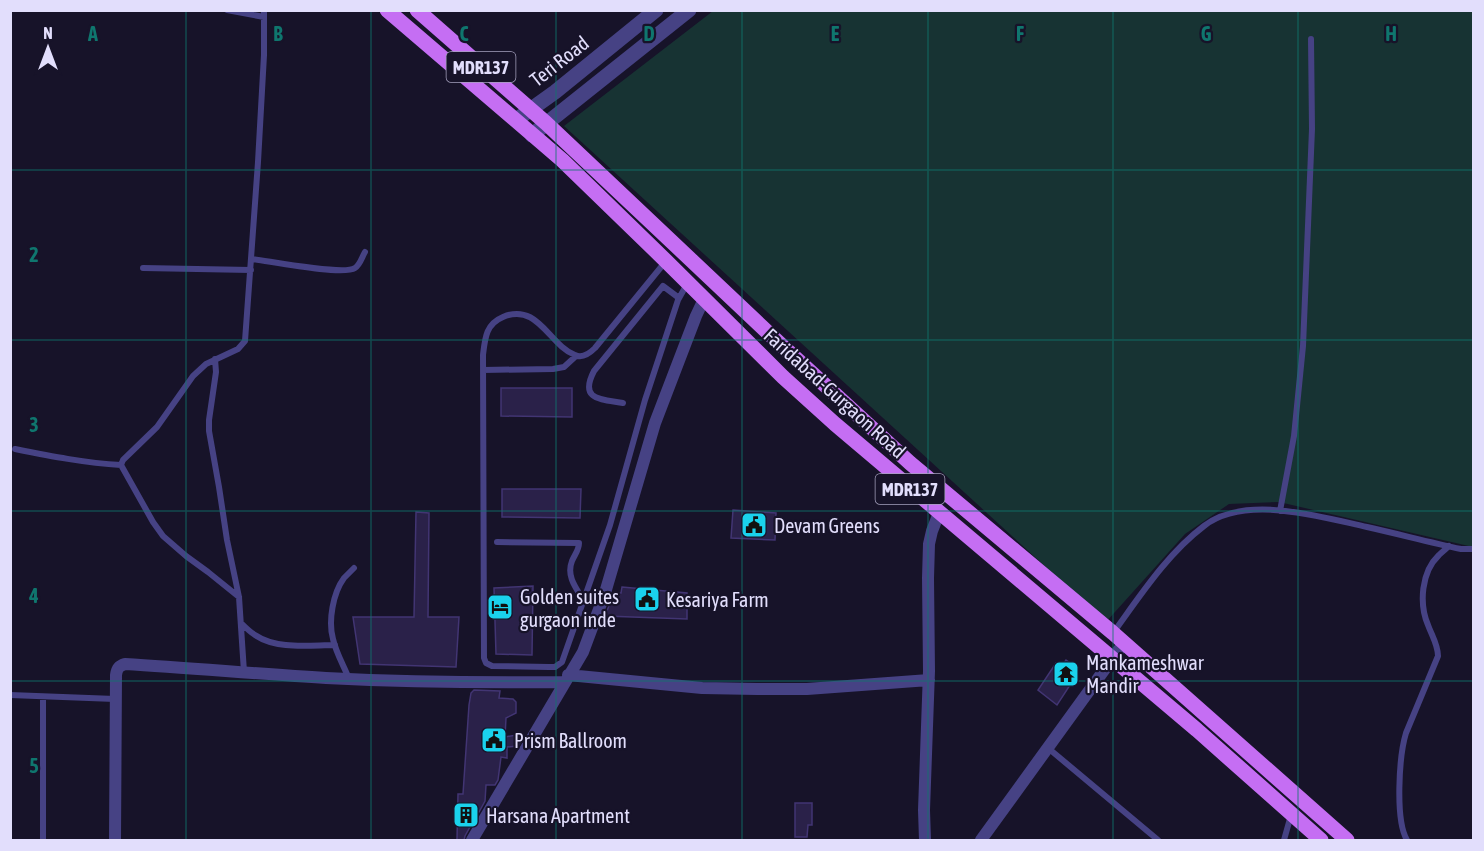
<svg xmlns="http://www.w3.org/2000/svg" width="1484" height="851" font-family="'Asap Condensed',sans-serif">
<style>
.green{fill:#173333}
.building{fill:#2a2149;stroke:#423573;stroke-width:1.5}
.lines{fill:none;stroke-linecap:round;stroke-linejoin:round}
.service{stroke:#464284;stroke-width:6}
.minor{stroke:#464284;stroke-width:12}
.tertiary{stroke:#464284;stroke-width:15}
.primary{stroke:#c56ef3;stroke-width:15}
.grid{fill:none;stroke:#0f766e;stroke-width:1.5;stroke-opacity:0.55}
.labels{text-anchor:middle;dominant-baseline:central;stroke-width:4.5;stroke-linejoin:round;paint-order:stroke}
.shield{fill:#171329;stroke:#a5a1bd;stroke-width:1.5}
.shield-label{font-size:18px;font-weight:bold;fill:#e2defc}
.street-label{font-size:20px;fill:#e2defc;stroke:#171329}
.poi-label{font-size:20px;fill:#e2defc;stroke:#171329;text-anchor:start}
.grid-label{font-size:20px;text-anchor:middle;font-weight:bold;fill:#0f766e;stroke:#171329;stroke-width:4.5;stroke-linejoin:round;paint-order:stroke}
</style>
<rect width="100%" height="100%" fill="#171329"/>
<path class="green" d="M713,11H1473V547L1279,502L1229,504L1185,534L1106,622L564,126Z"/>
<path class="building" d="M501,388H572V417L501,416Z
M502,489H581L580,518L502,517Z
M733,510L776,513L775,540L731,538Z
M416,512L429,513L428,617H459L456,667L360,664L353,617H414Z
M533,586L532,655L496,654L494,588Z
M622,587L687,593V619L605,616L614,593H621Z
M1066,660L1076,667L1072,673L1076,676L1057,705L1038,690L1056,663L1062,666Z
M474,690L500,691L499,698L513,699L516,702V713L506,718L505,737L516,735L522,739L518,746L507,747V758L501,757L498,780L495,785H486L485,801L479,812H476L475,817H472L471,825L465,836L464,840H457L458,794H463L469,705L471,693Z
M795,803H812V825H808L807,837H795Z"/>
<g class="lines">
<path class="service" d="M227,10L264,17
M252,259C269,261 343,276 355,268C360,265 362,257 365,252
M666,261L595,348C590,353 583,359 575,355C549,345 538,302 503,317C486,324 485,338 483,355L484,658L486,663L492,666L549,667H555L562,662L610,525L645,400L678,300L687,284
M143,268L251,270
M215,359L216,372L209,420V431L219,487L227,540L239,597L244,672
M483,370L553,369L564,367L576,356
M623,403C600,399 579,400 594,371L663,286L679,298
M15,449C50,456 85,463 121,465
M1280,511L1294,436L1303,346L1312,129L1311,39
M497,542L579,543C579,550 575,554 572,561C566,576 576,588 584,601
M239,597L208,572L186,556L163,536L153,522L121,465L123,460L157,427L193,376L206,364L238,349L245,341L258,162L264,55V10
M241,623C245,627 250,632 255,635C277,650 310,645 335,645
M1113,633C1140,596 1167,554 1204,526C1245,494 1321,517 1367,527C1398,534 1429,542 1461,549H1474
M349,679C344,666 336,653 333,639C328,621 333,593 344,578C347,575 351,571 354,568
M10,695L115,699
M43,697V840
M1048,748L1158,840
M1284,840L1291,815
M1407,840C1395,820 1399,756 1406,733L1438,656C1438,645 1432,636 1428,625C1419,604 1421,572 1439,555C1442,552 1446,549 1449,546"/>
<path class="minor" d="M568,675L702,688L757,689H807L929,680
M115,840L116,675C117,668 119,666 125,664C192,668 259,674 326,678C406,682 485,683 564,682
M472,840L583,652L605,593L655,423L696,316L704,299
M925,840L924,810L929,671L928,578L929,544L932,531L939,513
M981,840L1123,644"/>
<path class="tertiary" d="M516,120L555,92L656,10
M532,135L689,10"/>
<path class="primary" d="M387,10L562,160L666,261L783,377L835,424L1197,730L1321,840
M417,10L546,123L779,343L910,463L1113,633L1347,840"/>
</g>
<path class="grid" d="M186,10V840M371,10V840M556,10V840M742,10V840M928,10V840M1113,10V840M1298,10V840M10,170H1474M10,340H1474M10,511H1474M10,681H1474"/>
<defs>
<g id="civic-square" transform="scale(1.35)"><rect x="-9" y="-9" width="18" height="18" rx="4" fill="#1ad2ed" stroke="#171329"/><path d="M-.6-6.5H3V-4.5H.6V-3L4-1V1h2V6H-6V1h2V-1L-.6-3ZM-1.2 2.5V6h2.4V2.5Z" fill="#111"/></g>
<g id="hotel-square" transform="scale(1.35)"><rect x="-9" y="-9" width="18" height="18" rx="4" fill="#1ad2ed" stroke="#171329"/><path d="M-6-4.5h1.5V1H6V5H4.5V3h-9V5H-6ZM-4 0a1.8 1.8 0 1 1 3.6 0ZM.5 0V-2.5h3Q6-2.5 6 0Z" fill="#111"/></g>
<g id="temple-square" transform="scale(1.35)"><rect x="-9" y="-9" width="18" height="18" rx="4" fill="#1ad2ed" stroke="#171329"/><path d="M0-6L5-2H3V0L6.5 2.5H4V6H1.5V3h-3V6H-4V2.5H-6.5L-3 0V-2H-5Z" fill="#111"/></g>
<g id="building-square" transform="scale(1.35)"><rect x="-9" y="-9" width="18" height="18" rx="4" fill="#1ad2ed" stroke="#171329"/><path d="M-4-6H4V6H1V3H-1V6H-4ZM-2.5-4.3h1.7v1.8h-1.7ZM.8-4.3h1.7v1.8H.8ZM-2.5-1h1.7V.8h-1.7ZM.8-1h1.7V.8H.8Z" fill="#111"/></g>
</defs>
<g fill-rule="evenodd">
<use href="#civic-square" x="754" y="525"/>
<use href="#civic-square" x="647" y="599"/>
<use href="#hotel-square" x="500" y="607"/>
<use href="#temple-square" x="1066" y="674"/>
<use href="#civic-square" x="494" y="740"/>
<use href="#building-square" x="466" y="815"/>
</g>
<g class="labels">
<g class="shield">
<rect x="446.5" y="52" width="69" height="30" rx="4.5"/>
<rect x="875.5" y="474" width="69" height="30" rx="4.5"/>
</g>
<g class="shield-label">
<text x="481" y="67">MDR137</text>
<text x="910" y="489">MDR137</text>
</g>
<g class="street-label">
<text transform="translate(559 61) rotate(-38)">Teri Road</text>
<text transform="translate(835 393) rotate(42)">Faridabad-Gurgaon Road</text>
</g>
<g class="poi-label">
<text x="774" y="525">Devam Greens</text>
<text x="520" y="596">Golden suites<tspan x="520" dy="23">gurgaon inde</tspan></text>
<text x="666" y="599">Kesariya Farm</text>
<text x="1086" y="662">Mankameshwar<tspan x="1086" dy="23">Mandir</tspan></text>
<text x="514" y="740">Prism Ballroom</text>
<text x="486" y="815">Harsana Apartment</text>
</g>
</g>
<g class="grid-label">
<text x="93" y="41">A</text>
<text x="278" y="41">B</text>
<text x="464" y="41">C</text>
<text x="649" y="41">D</text>
<text x="835" y="41">E</text>
<text x="1020" y="41">F</text>
<text x="1206" y="41">G</text>
<text x="1391" y="41">H</text>
<text x="34" y="262">2</text>
<text x="34" y="432">3</text>
<text x="34" y="603">4</text>
<text x="34" y="773">5</text>
</g>
<rect width="1484" height="851" fill="none" stroke="#e2defc" stroke-width="24"/>
<g transform="translate(48 48)" stroke="#171329" stroke-width="4.5" paint-order="stroke">
<path d="M0-4.5L10 22L0 15L-10 22Z" fill="#e2defc"/>
<text y="-9" font-size="16" font-weight="bold" text-anchor="middle" fill="#e2defc">N</text>
</g>
</svg>
